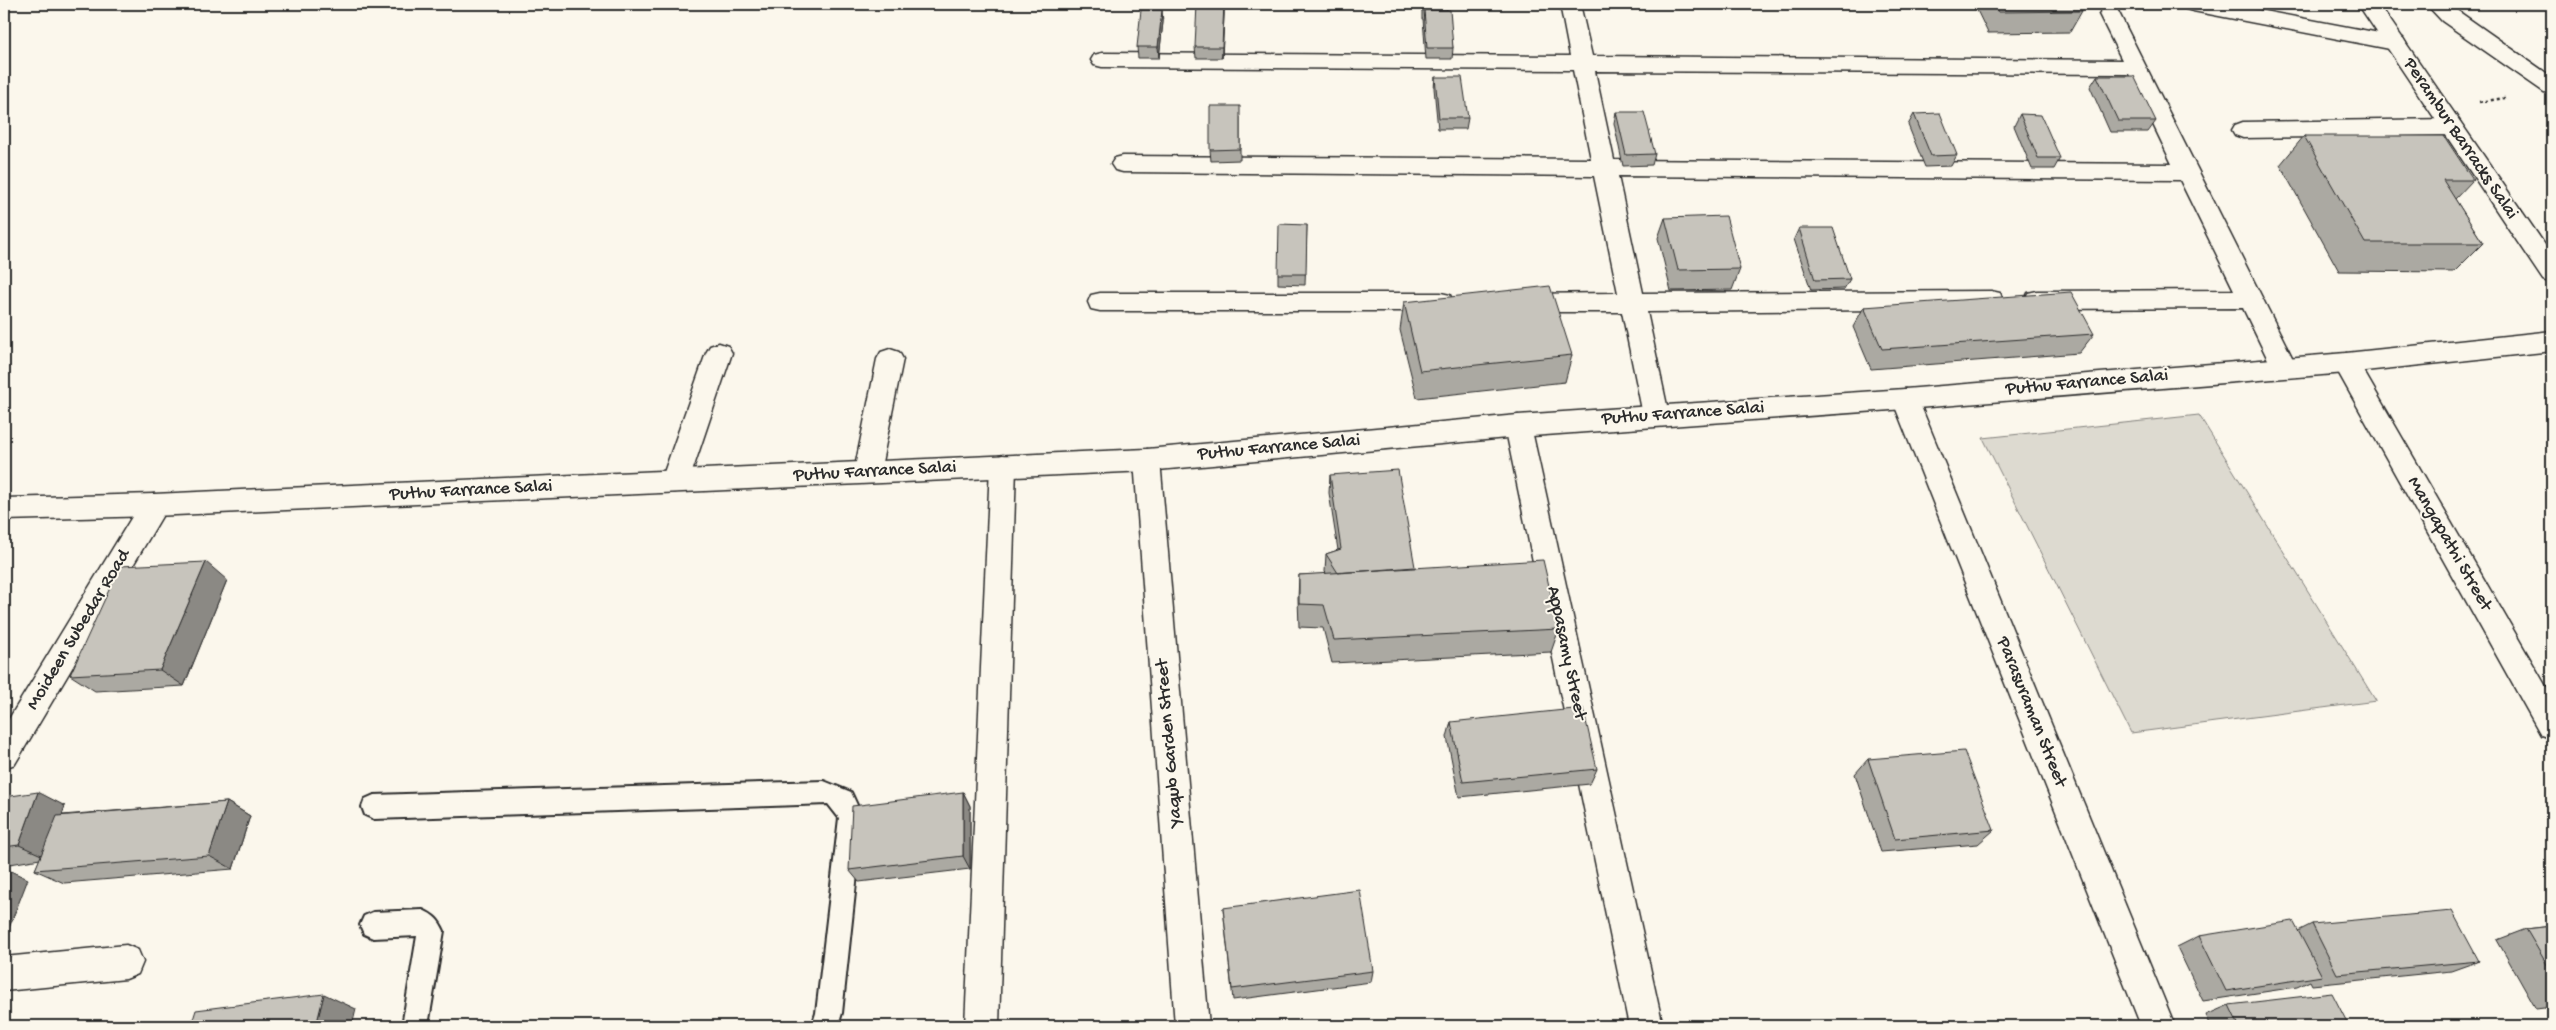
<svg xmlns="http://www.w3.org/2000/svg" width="2556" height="1030" font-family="'Gochi Hand',sans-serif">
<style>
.green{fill:#dddad0;stroke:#84827e}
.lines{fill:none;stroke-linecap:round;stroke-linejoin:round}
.lane-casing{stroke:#2b2b2b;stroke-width:4}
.street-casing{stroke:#2b2b2b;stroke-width:3}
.secondary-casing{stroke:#2b2b2b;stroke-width:3}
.path{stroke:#2b2b2b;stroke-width:2.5;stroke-dasharray:3 3;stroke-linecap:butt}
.lane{fill:#fbf7ec;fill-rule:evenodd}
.street{fill:#fbf7ec;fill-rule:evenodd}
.secondary{fill:#fbf7ec;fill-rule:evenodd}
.wall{fill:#aba9a2;stroke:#2b2b2b}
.shaded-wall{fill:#8b8984;stroke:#2b2b2b}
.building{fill:#c7c4bc;stroke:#2b2b2b}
.labels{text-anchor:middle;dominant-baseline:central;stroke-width:4;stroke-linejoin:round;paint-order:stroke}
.street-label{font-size:19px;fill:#2b2b2b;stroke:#fbf7ec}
</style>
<rect width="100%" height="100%" fill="#fbf7ec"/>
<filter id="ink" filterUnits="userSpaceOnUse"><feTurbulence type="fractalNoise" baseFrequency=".02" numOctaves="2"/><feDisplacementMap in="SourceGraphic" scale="10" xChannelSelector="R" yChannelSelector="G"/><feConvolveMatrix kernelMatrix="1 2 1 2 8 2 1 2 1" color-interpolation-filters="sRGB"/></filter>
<g filter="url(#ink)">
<path class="green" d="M2199,415L2376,701L2131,733L1983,438Z"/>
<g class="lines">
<g class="lane-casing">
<path id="lane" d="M824,781L851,792L863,818L842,1013L838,1026H812L816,1013L839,818L828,804L374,819L365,815L362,807L365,799L374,795Z
M423,910C434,915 439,920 444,931L428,1026H402L417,936L373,938L364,934L360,925L364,916L373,912Z"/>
</g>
<g class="street-casing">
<path id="street" d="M1560,4H1580L1592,56L2122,60L2099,14L2103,9L2110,7L2117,9L2297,367L2293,374L2284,377L2275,374L2243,308L2037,309L2028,307L2025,300L2028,293L2037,291L2234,290L2180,180L1618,176L1643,293L1991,291L2000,293L2003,300L2000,307L1991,309L1647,312L1669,415L1665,422L1656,425L1647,422L1643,415L1622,312H1519L1510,310L1507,303L1510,296L1519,294L1618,293L1594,176L1123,172L1115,170L1111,164L1115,158L1123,156L1591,159L1573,70L1102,67L1094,65L1091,60L1094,55L1102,53L1570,56ZM1595,71L2129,74L2172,164L1614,160Z
M2183,4H2227L2395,36L2403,38L2406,43L2403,48L2395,50L2193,11L2186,9Z
M2452,119L2460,122L2463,127L2460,132L2452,135L2243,138L2235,135L2232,130L2235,125L2243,122Z
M1100,293H1441L1450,295L1453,302L1450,309L1441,311H1100L1091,309L1088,302L1091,295Z
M719,343L728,346L732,353L689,481L685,489L675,492L665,489L661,481L706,353L710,346Z
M890,349L899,352L903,359L880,472L877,480L867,483L857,480L854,472L877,359L881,352Z
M2346,353L2355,356L2552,697V739L2541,735L2337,370L2333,363L2337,356Z
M1905,389L1914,392L1918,399L2175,1026H2141L1892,399L1896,392Z
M1518,415L1527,419L1531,426L1663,1026H1629L1505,426L1509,419Z
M1147,449L1156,452L1160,460L1209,1026H1175L1134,460L1138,452Z
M1003,455L1013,458L1016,466L999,1026H965L990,466L993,458Z
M154,494L164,497L168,505L164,513L15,764L4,768V727L144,497Z
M126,945L138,950L143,962L138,974L126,979L4,991V957Z"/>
</g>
<g class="secondary-casing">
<path id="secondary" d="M2358,4H2379L2552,255V283L2543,280Z
M2426,4H2448L2552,77V94L2544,92L2442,21Z
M2552,331V351L2346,373L1905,409L1518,437L1147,471L154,516L4,520V498L154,494L1147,449L1518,415L1905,389L2346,353Z"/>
</g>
<path class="path" d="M2479,102L2505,98"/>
<use href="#lane" class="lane"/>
<use href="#street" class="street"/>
<use href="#secondary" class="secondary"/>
</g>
<path class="wall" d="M1224,4V15L1222,58H1196L1195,47Z
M1422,4H1447V10L1453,48L1452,59H1426L1423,19H1422Z
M1974,4H2079L2082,11L2070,32L1988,33Z
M1163,22L1159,58H1138L1137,47Z
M2097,76L2156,121L2148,132H2110L2090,87Z
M1435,77L1468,118L1466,129H1438L1434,88Z
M1616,112L1655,154L1652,165L1623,166L1614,123Z
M1914,114L1957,155L1951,166L1925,167L1908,125Z
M2020,114L2060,158L2054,169H2032L2014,126Z
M1240,117V160L1211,161L1210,150Z
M2304,136L2473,180L2455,199L2483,243L2454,272L2339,271L2280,165Z
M1665,218L1740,269L1732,290L1671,291L1658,238Z
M1307,225L1305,285L1278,284V274Z
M1799,228L1850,279L1844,289L1811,290L1794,239Z
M1404,302L1572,355L1565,382L1417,398L1400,330Z
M1864,307L2094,334L2079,353L1871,369L1853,327Z
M1330,475L1415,567V568L1559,629L1551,652L1332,663L1323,628L1299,627L1298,599L1299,575L1327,574L1325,572L1326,554L1338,550L1329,493Z
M227,580L184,686L95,691L70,675Z
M1451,722L1597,769L1590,784L1459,797L1447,737Z
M1868,759L1994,830L1978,844L1881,852L1855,774Z
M963,792L970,806V869L859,882L849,870Z
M4,797L65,806L62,815L227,802L250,816L233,869L64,883L35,870L40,859L4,865Z
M1223,908L1373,971L1371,982L1233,1000Z
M2312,924L2479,961L2451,971L2312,985L2310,981L2297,987L2203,1001L2177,947L2199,936L2298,931Z
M2552,926V1007L2536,1009L2497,940L2526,929Z
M2229,1005L2349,1026H2211L2206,1015Z"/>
<path class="shaded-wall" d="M1224,4V15L1222,58V47Z
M1162,10L1163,22L1159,58L1158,47Z
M206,562L227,580L184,686L160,670Z
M38,792L65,806L48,858L19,845Z
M963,792L970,806V869L963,856Z
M227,802L250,816L233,869L209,856Z
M4,868L28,879L4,941Z
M324,994L356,1009L352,1026H316Z"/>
<path class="building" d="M1197,4H1224L1222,47H1195Z
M1423,4H1447V8H1423Z
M1994,4H2079L2082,11L1998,12Z
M1141,10H1162L1158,47H1137Z
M1424,10H1450L1453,48H1427Z
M2097,76H2134L2156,121H2118Z
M1435,77H1462L1468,118H1439Z
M1210,106H1240V149L1210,150Z
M1616,112H1644L1655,154L1626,155Z
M1940,113L1957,155L1931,156L1914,114Z
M2020,114L2041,115L2060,158H2038Z
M2304,136H2444L2473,180H2443L2483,243H2365Z
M1726,216L1740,269L1678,270L1665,218Z
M1279,224L1307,225L1306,274H1278Z
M1799,228H1833L1850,279L1815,280Z
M1550,286L1572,355L1420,371L1404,302Z
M2071,292L2094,334L1882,349L1864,307Z
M1398,470L1415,567L1338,573L1326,554L1341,549L1330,475Z
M1543,560L1559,629L1334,640L1324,605L1299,604V575Z
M206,562L160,670L70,675L120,566Z
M1583,708L1597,769L1463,782L1451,722Z
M1964,751L1994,830L1895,839L1868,759Z
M38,792L19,845L4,847V797Z
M963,792V856L849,870L852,806Z
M227,802L209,856L35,870L57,816Z
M1360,890L1373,971L1232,989L1223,908Z
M2452,911L2479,961L2337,974L2312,924Z
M2293,921L2322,976L2226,991L2199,936Z
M2552,926V973L2526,929Z
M2332,993L2349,1026H2239L2229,1005Z
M324,994L316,1026H191L196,1010Z"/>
</g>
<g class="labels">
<g class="street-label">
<text transform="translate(2460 139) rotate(56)">Perambur Barracks Salai</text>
<text transform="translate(2087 383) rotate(-5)">Puthu Farrance Salai</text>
<text transform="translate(1683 414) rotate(-4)">Puthu Farrance Salai</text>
<text transform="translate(1279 448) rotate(-5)">Puthu Farrance Salai</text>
<text transform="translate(875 472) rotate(-3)">Puthu Farrance Salai</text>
<text transform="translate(471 491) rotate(-3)">Puthu Farrance Salai</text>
<text transform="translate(2449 544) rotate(60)">Mangapathi Street</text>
<text transform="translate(79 630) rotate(-59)">Moideen Subedar Road</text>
<text transform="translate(1566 653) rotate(78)">Appasamy Street</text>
<text transform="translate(2031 712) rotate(68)">Parasuraman Street</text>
<text transform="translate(1170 743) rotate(-95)">Yaqub Garden Street</text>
</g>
</g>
<rect width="2556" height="1030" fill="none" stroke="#fbf7ec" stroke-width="20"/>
<rect x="10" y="10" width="2536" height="1010" fill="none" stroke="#2b2b2b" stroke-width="2" filter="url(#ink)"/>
</svg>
